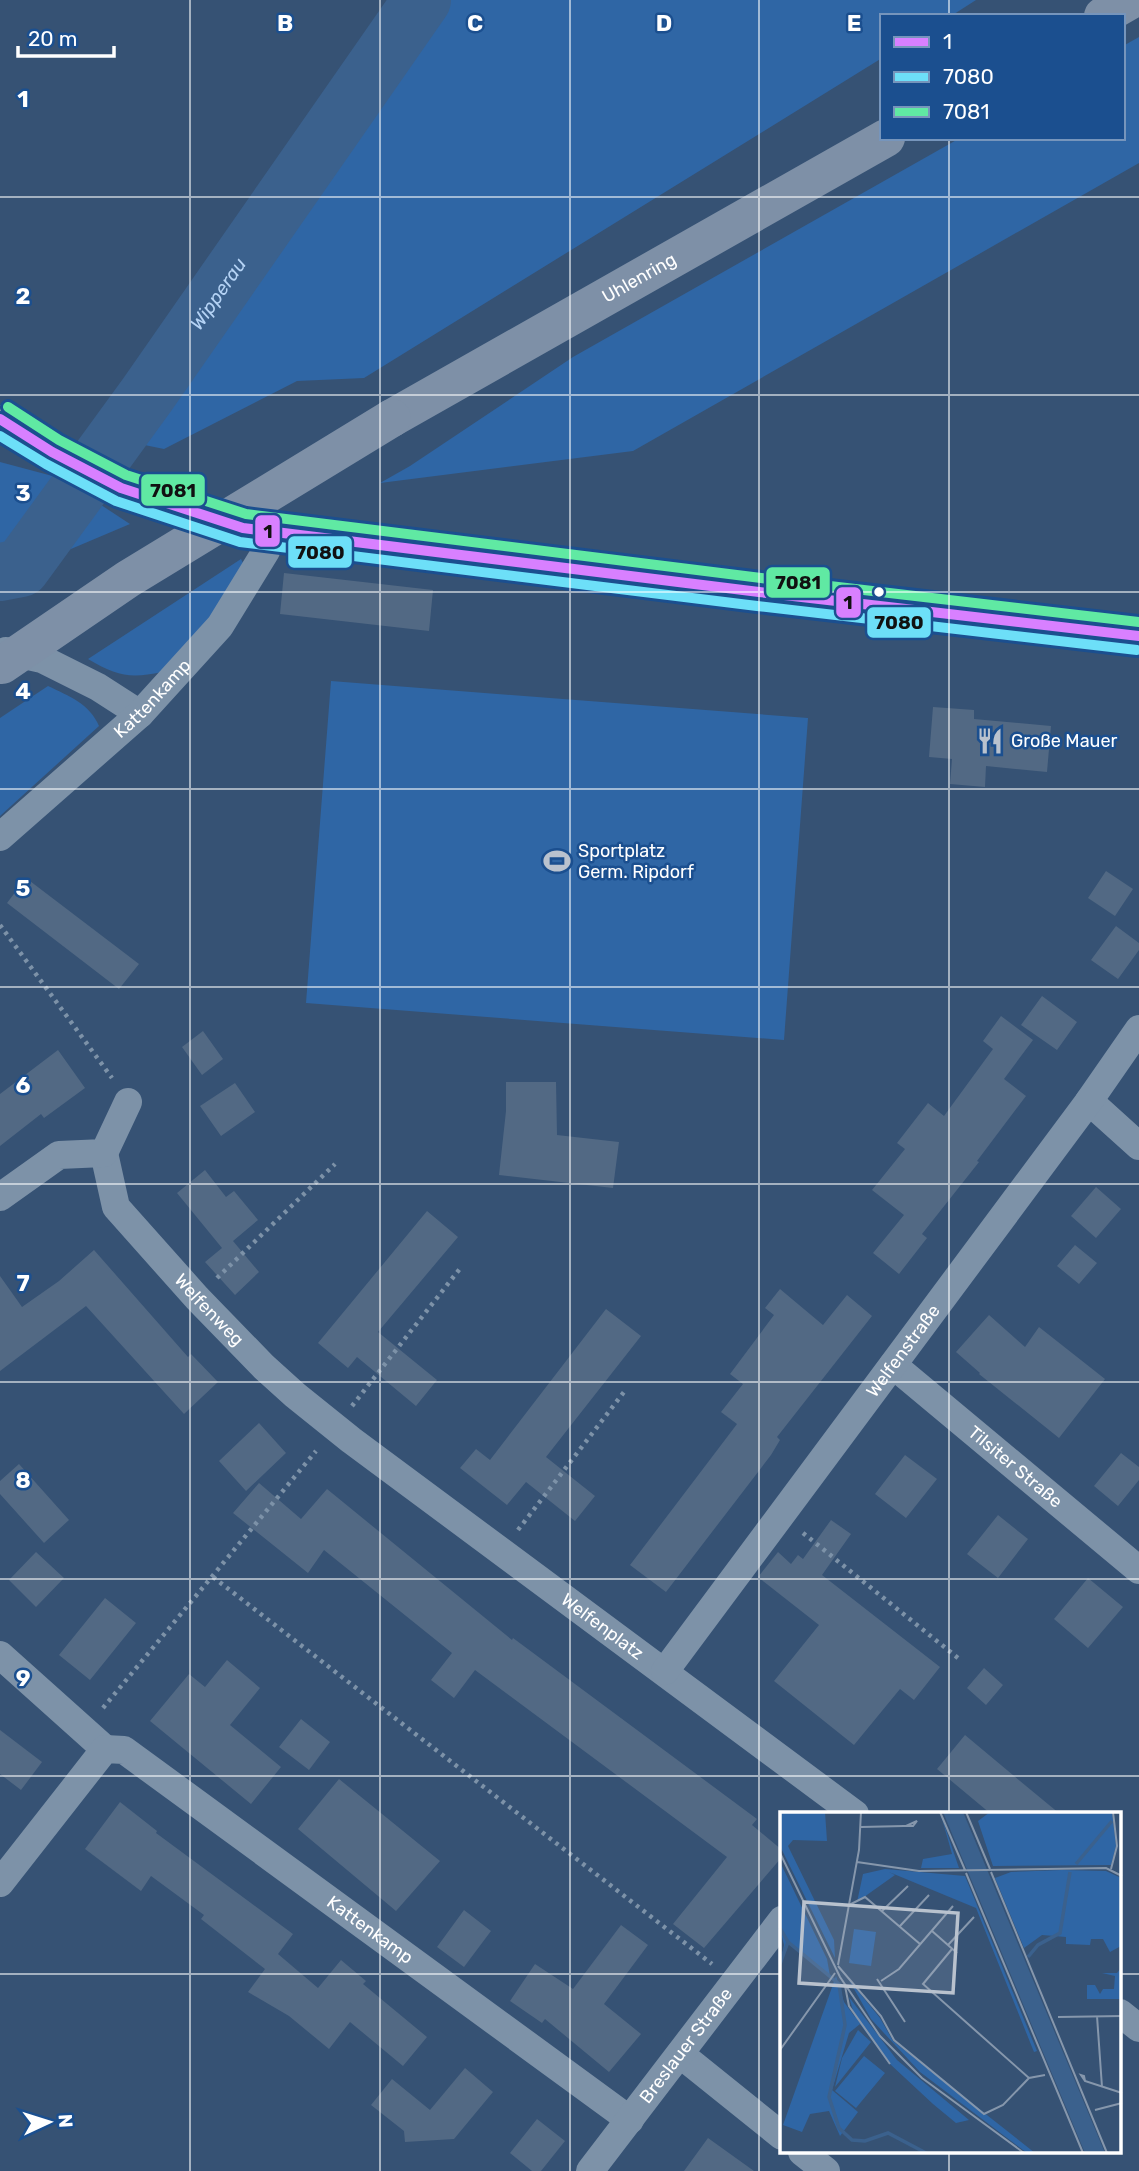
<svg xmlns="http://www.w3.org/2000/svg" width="1139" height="2171" font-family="Rubik,sans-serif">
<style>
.green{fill:#2f66a5}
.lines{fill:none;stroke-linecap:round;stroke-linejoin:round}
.river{stroke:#3b618d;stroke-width:58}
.building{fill:#526984}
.path{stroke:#7d92a8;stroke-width:4.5;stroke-dasharray:3.5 5;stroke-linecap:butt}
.minor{stroke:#7d92a8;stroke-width:28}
.trunk{stroke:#7e90a7;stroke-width:38}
.trunk-bridge{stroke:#7e90a7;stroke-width:38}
.bus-1-casing{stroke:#1b4f8f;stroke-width:16}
.bus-2-casing{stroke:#1b4f8f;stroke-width:16}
.bus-3-casing{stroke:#1b4f8f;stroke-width:16}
.bus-1{stroke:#d880ff;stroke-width:10}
.bus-2{stroke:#6ddff8;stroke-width:10}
.bus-3{stroke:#60e9a3;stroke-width:10}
.grid{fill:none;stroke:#fff;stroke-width:2;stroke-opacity:0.55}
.bus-dot{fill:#fff;stroke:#1b4f8f;stroke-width:2.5}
.labels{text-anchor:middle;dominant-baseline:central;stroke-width:5;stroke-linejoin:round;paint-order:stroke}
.street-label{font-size:18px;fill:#fff;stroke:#1b4f8f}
.poi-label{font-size:18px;fill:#fff;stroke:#1b4f8f;text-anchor:start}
.water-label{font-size:19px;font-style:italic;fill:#b5d3f5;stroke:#1b4f8f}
.inset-river{fill:none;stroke:#3b618d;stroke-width:3.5}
.inset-road{fill:none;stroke:#8697ac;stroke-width:2}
.view{fill:#b9c2ce;fill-opacity:0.15;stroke:#b9c2ce;stroke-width:3.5}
.inset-edge{fill:none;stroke:#fff;stroke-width:3.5}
.grid-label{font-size:23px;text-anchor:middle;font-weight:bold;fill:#fff;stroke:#1b4f8f;stroke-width:5;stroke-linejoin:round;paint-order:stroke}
.line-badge{stroke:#1b4f8f;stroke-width:2.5}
.pale-badge-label{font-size:19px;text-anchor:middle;font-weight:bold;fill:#111}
</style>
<rect width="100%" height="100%" fill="#365274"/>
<path class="green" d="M433,0H976L951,16H882V58L364,378L297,381L164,449L125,441Z
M1139,37V163L633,451L380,483L410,466L573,357L960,138H1123V46Z
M0,462L60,478L130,524L0,579Z
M241,559L243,563L211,618L162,672C130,679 117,676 88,659Z
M331,681L808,718L784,1040L306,1003Z
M48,686C69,696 90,704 99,726L0,816V718Z"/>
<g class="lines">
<path class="river" id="s1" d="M0,572L21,568L147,395L422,0"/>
</g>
<path class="building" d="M284,573L433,590L429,631L280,614Z
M933,707L974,710V719L1051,726L1047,772L986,766L985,787L950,784L952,759L929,757Z
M1106,871L1133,889L1115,916L1088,898Z
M26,878L139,964L119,989L7,903Z
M1116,926L1139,943V950L1118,979L1091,960Z
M1042,996L1077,1022L1057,1050L1021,1025Z
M1001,1016L1033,1040L1004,1079L1026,1096L977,1161L979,1162L922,1234L927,1238L899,1274L873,1253L904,1215L872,1190L905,1149L897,1143L928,1103L944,1116L993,1049L983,1041Z
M203,1031L223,1059L202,1075L182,1047Z
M58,1050L85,1088L44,1118L41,1114L0,1146V1094Z
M506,1082H556L557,1135L619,1142L613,1188L499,1175L506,1111Z
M235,1083L255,1112L221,1136L200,1106Z
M205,1170L226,1197L234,1191L258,1220L233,1241L259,1272L235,1295L205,1262L222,1248L177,1193Z
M1096,1187L1121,1209L1096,1238L1071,1216Z
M427,1211L458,1237L378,1332L437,1380L416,1406L357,1357L348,1368L318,1343Z
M1075,1245L1097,1263L1079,1284L1057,1266Z
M94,1250L188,1357L191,1354L218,1382L184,1414L86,1306L0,1371V1276L22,1307L59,1281Z
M780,1289L823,1325L847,1295L872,1316L777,1437L780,1440L771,1455L666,1592L630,1565L737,1424L721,1412L743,1384L730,1374L774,1315L765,1308Z
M606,1309L641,1336L546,1457L595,1496L575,1521L526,1482L507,1505L460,1468L476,1449L490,1460Z
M989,1315L1025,1347L1039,1327L1105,1379L1059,1438L979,1374L980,1373L956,1352Z
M259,1423L286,1453L246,1491L219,1461Z
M1121,1453L1139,1467V1480L1118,1506L1094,1486Z
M905,1455L937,1479L906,1518L875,1494Z
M19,1464L69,1520L44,1543L0,1494V1481Z
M259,1483L301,1519L327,1489L512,1640L513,1638L757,1819L752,1825L782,1850V1857L704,1948L673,1924L727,1857L475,1670L454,1698L431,1680L452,1653L324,1550L308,1573L233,1513Z
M998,1515L1028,1539L998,1578L967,1554Z
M831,1520L851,1534L822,1575L940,1667L914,1700L900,1689L854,1745L774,1681L819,1625L758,1577L778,1552L791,1564L798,1555L803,1559Z
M36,1552L64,1578L36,1607L9,1580Z
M1088,1578L1123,1607L1088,1648L1054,1619Z
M105,1598L136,1623L90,1680L59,1655Z
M227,1660L260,1688L230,1725L281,1767L251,1804L150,1721L189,1674L205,1687Z
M984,1668L1003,1685L986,1705L967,1688Z
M301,1719L330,1742L309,1770L279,1747Z
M0,1730L42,1762L21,1790L0,1774Z
M965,1735L1020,1781L1060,1814H991L937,1769Z
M339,1779L440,1861L396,1911L298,1829Z
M120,1802L157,1831L156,1833L293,1934L278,1954L318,1988L341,1960L366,1981L363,1984L427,2037L403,2066L350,2022L329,2049L289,2016L248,1992L265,1969L201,1919L204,1915L151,1876L141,1891L85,1849Z
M464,1910L491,1931L464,1967L437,1947Z
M621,1925L648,1945L604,2004L641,2034L609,2072L545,2019L542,2023L510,2001L535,1964L573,1989Z
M465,2068L493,2092L454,2139L405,2142L404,2131L371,2105L392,2079L430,2110Z
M537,2119L565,2141L541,2171H532L510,2153Z
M708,2138L754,2171H684Z"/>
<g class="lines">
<path class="path" d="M0,925L112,1078
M217,1278L335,1164
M352,1406L462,1266
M518,1530L624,1392
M803,1533L958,1658
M213,1577L712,1964
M103,1708L316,1451"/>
<g class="minor">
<path d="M0,419L52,452L121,488L243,528L759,592L1139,636"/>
<path d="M6,651L42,659L98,687L140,714"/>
<path id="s2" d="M0,837L140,714L220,626L266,551L272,532"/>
<path d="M1089,1101L1139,1146"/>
<path id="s3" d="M104,1153L116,1207L197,1298L264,1367L295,1395L351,1440L855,1814"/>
<path d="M0,1197L59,1155L104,1153L128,1102"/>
<path id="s4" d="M893,1365L1139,1570"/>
<path d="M0,1655L105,1749"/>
<path id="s5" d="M665,1671L1089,1101L1139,1029"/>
<path id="s6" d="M0,1883L105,1749L124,1750L630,2120"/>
<path d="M1120,2013L1139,2028"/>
<path d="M680,2054L782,2136"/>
<path d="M802,2152L826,2171"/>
<path id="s7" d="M590,2171L782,1920"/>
</g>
<g class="trunk">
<path d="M1103,16L1131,0"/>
<path id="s8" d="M392,418L886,138"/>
</g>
<path class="trunk-bridge" d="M2,665L128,579L392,418"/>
<g class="bus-1-casing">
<path id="bus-1" d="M0,419L52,452L121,488L243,528L759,592L1139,636"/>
</g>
<g class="bus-2-casing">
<path id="bus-2" d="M0,436L46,464L116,501L240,542L757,606L1137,650"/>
</g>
<g class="bus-3-casing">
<path id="bus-3" d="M8,407L59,440L126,475L246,514L761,578L1139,622"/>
</g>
<use href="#bus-1" class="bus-1"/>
<use href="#bus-2" class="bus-2"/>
<use href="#bus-3" class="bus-3"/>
</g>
<path class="grid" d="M190,0V2171M380,0V2171M570,0V2171M759,0V2171M949,0V16M949,138V1814M0,197H1139M0,395H1139M0,592H1139M0,789H1139M0,987H1139M0,1184H1139M0,1382H1139M0,1579H1139M0,1776H1139M0,1974H782M1120,1974H1139M949,2152V2171"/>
<defs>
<g id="restaurant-bare" transform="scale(2.1)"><path d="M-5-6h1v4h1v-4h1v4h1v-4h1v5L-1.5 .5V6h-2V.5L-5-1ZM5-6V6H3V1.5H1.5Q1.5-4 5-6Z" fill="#b9c2ce" stroke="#1b4f8f" stroke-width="2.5" paint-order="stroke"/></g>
<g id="stadium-bare" transform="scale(2.1)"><path d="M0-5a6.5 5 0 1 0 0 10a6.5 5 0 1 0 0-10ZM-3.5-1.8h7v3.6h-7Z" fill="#b9c2ce" stroke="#1b4f8f" stroke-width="2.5" paint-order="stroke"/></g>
</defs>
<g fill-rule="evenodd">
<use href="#restaurant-bare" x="990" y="741"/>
<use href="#stadium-bare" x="557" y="861"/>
</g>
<circle class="bus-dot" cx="879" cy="592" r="6"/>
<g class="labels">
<g class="street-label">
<text stroke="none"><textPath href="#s8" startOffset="284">Uhlenring</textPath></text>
<text stroke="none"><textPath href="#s2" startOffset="206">Kattenkamp</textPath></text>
<text stroke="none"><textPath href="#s3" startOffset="194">Welfenweg</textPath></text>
<text stroke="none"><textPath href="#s5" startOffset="399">Welfenstraße</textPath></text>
<text stroke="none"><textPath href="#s4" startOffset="159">Tilsiter Straße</textPath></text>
<text stroke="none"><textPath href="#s3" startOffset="700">Welfenplatz</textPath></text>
<text stroke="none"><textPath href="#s6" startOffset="494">Kattenkamp</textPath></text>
<text stroke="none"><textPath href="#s7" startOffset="158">Breslauer Straße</textPath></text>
</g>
<g class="poi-label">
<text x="1011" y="741">Große Mauer</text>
<text x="578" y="851">Sportplatz<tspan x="578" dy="21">Germ. Ripdorf</tspan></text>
</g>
<g class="water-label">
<text stroke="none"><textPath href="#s1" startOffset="359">Wipperau</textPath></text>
</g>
</g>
<g transform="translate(780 1812)">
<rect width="341" height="341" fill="#365274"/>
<path d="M0,0H45L47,29L13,28L8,34L54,128L55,146L0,34ZM210,0H332L336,34L331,53L213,54L198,9ZM161,3L179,56H141L143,47L172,42ZM0,50L47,147L50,164L8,130L0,151L4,133L0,117L7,127L0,114ZM105,57L185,64L257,239L254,240L196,96L109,60L115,63L77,90L83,62ZM282,58L326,59L339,65L341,134L330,140L323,127H311L310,133L286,132V125L262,123L244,136L215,66L231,60ZM74,117L96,120L91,154L69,151ZM341,156V187H307V173H315L320,182L323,177H334L335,164L322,161H337ZM56,164L64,190L75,205L69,185L117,248L189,308L176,311L153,292L110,252L80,212L69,221L52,278L78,300L60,324L49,299L30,302L22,320L3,313ZM69,168L100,206L113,229L255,341H247L140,260L91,207ZM78,218L91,230L55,275L62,246ZM84,244L105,261L76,296L55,279Z" fill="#2f66a5"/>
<path d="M163,0H183L325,341H305Z" fill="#3b618d"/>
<path class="inset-river" d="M296,52L332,9M0,116L8,130L0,152M8,130L59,172L65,213L49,285L59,316L72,328L85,329L108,321L146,341M248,145L258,133L280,121L290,60"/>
<path class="inset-road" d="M160,0L185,58M186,0L210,57M81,15L124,14H133L137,9L126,14M0,41L60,165L100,224L142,266L244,341M77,50L139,59L326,56L342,64M331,57L337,34L333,0M211,60L327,341M186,61L303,341M69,93L85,85L140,132M102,99L128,74M120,114L149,83M152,119L177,141M168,133L194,105M172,137L143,172L249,266M58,153L79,38L81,0M58,154L101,204L114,228L204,302L223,293L249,266L265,263M97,167L125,210M101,169L119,157L173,94M65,174L69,194L110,252M317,204L322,275M278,205L342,204M0,238L55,161M305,269L301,263L304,264L305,269L342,281M315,298L342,291"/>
<path class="view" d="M24,90L178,101L173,181L19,171Z"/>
<rect width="341" height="341" class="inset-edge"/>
</g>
<g class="grid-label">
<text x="285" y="31">B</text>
<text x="475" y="31">C</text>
<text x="664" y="31">D</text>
<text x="854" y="31">E</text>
<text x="23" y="107">1</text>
<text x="23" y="304">2</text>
<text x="23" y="501">3</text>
<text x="23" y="699">4</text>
<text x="23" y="896">5</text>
<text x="23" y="1093">6</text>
<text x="23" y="1291">7</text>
<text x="23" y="1488">8</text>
<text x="23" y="1686">9</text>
</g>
<g class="line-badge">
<rect x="140" y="473" width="66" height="34" rx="7" fill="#60e9a3"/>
<rect x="254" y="514" width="27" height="34" rx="7" fill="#d880ff"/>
<rect x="287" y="535" width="66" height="34" rx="7" fill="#6ddff8"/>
<rect x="765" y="566" width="66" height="33" rx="7" fill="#60e9a3"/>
<rect x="835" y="586" width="27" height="33" rx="7" fill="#d880ff"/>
<rect x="866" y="606" width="66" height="33" rx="7" fill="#6ddff8"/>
</g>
<g class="pale-badge-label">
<text x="173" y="497">7081</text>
<text x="268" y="538">1</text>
<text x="320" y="559">7080</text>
<text x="798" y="589">7081</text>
<text x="848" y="609">1</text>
<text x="899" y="629">7080</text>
</g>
<rect x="880" y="14" width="245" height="126" fill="#1b4f8f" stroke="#7695bc" stroke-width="2"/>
<rect x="894" y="37" width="35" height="10" fill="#d880ff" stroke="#7695bc" stroke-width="2"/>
<text x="943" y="49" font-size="21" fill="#ffffff">1</text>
<rect x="894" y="72" width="35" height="10" fill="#6ddff8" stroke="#7695bc" stroke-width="2"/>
<text x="943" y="84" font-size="21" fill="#ffffff">7080</text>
<rect x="894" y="107" width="35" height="10" fill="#60e9a3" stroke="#7695bc" stroke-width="2"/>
<text x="943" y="119" font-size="21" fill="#ffffff">7081</text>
<g transform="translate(49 2122) rotate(86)" stroke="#1b4f8f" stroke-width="5" paint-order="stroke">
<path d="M0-5L12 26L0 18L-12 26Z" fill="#ffffff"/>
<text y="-10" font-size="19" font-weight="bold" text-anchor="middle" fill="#ffffff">N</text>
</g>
<path d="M18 46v10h96v-10" fill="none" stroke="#ffffff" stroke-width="3.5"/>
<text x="28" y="46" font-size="21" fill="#ffffff" stroke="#1b4f8f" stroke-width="5" paint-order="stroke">20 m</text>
</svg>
